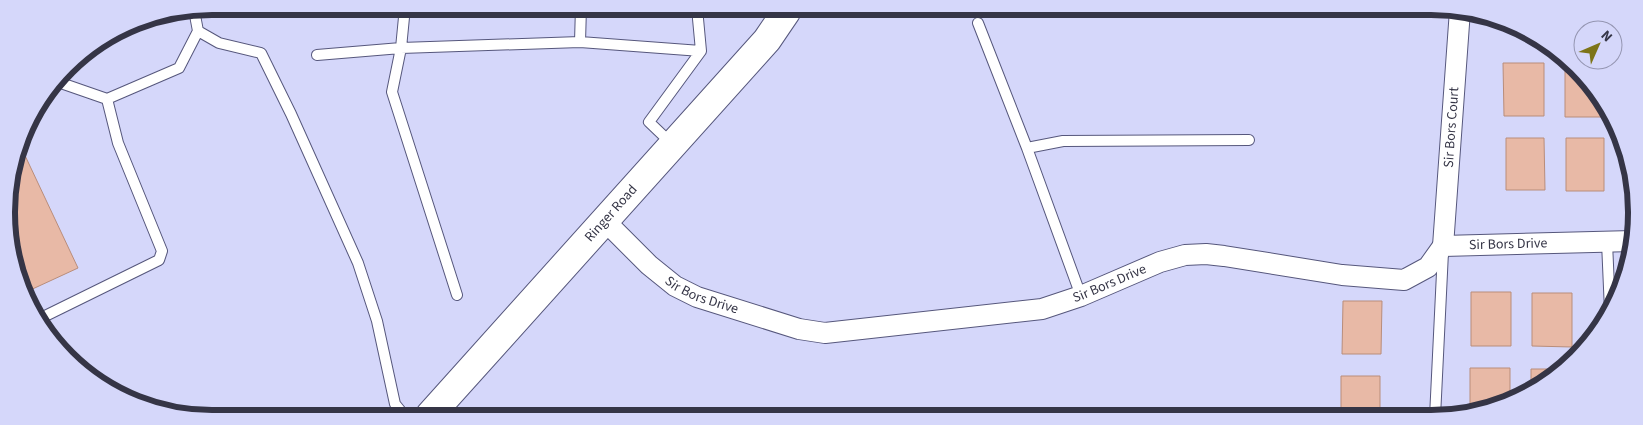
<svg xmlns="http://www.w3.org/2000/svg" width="1643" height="425" font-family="'Source Sans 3',sans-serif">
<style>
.building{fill:#e8b9a6;stroke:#b98d7b}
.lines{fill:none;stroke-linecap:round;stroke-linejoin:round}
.lane-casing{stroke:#56577c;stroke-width:12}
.street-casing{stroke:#56577c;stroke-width:22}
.secondary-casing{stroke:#56577c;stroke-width:30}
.lane{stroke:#fff;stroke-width:10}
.street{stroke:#fff;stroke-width:20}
.secondary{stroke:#fff;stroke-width:28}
.labels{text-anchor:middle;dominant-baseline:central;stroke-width:4;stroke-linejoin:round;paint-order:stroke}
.street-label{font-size:14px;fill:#353546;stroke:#d5d7fa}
.rim{fill:none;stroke:#353546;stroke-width:6}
</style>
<rect width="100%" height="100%" fill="#d5d7fa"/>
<path class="building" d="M1503,63H1544V116H1504Z
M1565,63H1567L1602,98L1605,107L1606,117H1565Z
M1506,138H1544L1545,190H1506Z
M1566,138H1604V191H1566Z
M21,147L78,268L26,292L13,266L7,199Z
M1471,292H1511V346H1471Z
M1532,293H1572V347L1532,346Z
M1343,301H1382L1381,354H1342Z
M1470,368H1510V401L1470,413Z
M1531,369H1562L1531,391Z
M1341,376H1380V417H1341Z"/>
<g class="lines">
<g class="lane-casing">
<path id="lane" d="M194,10L198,31L219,43L261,53L291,114L358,263L377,321L395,404L404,415
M978,23L1027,148L1081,296
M580,42L581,7
M317,55L401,48L405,7
M58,82L107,99L179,68L198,31
M672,144L649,122L701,51
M1027,148L1063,141L1249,140
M1607,242L1610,311
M457,295L392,92L401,48L580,42L701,51L697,8
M39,319L159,260L162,251L118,143L107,99
M1435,417L1443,252"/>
</g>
<g class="street-casing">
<g id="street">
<path id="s1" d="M605,221L649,265L675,286L697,297L799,329L825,333L1042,309L1081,296L1160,262L1185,255L1206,254L1224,256L1342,275L1404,280L1428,267L1443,246L1633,241"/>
<path id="s2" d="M1443,246L1460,10"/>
</g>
</g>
<g class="secondary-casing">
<g id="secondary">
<path id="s3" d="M430,415L767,40L786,12L787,8"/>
</g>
</g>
<use href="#lane" class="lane"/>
<use href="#street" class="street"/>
<use href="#secondary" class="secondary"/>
</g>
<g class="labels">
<g class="street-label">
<text stroke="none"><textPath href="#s2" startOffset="119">Sir Bors Court</textPath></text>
<text stroke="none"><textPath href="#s3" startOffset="271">Ringer Road</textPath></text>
<text stroke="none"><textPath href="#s1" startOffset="964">Sir Bors Drive</textPath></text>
<text stroke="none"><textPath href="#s1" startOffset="544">Sir Bors Drive</textPath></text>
<text stroke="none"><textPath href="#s1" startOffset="124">Sir Bors Drive</textPath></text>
</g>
</g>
<path d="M0 0H1643V425H0ZM212 15H1431A197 197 0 0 1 1628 212V213A197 197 0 0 1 1431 410H212A197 197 0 0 1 15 213V212A197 197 0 0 1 212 15Z" fill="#d5d7fa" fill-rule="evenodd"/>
<path class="rim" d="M212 15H1431A197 197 0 0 1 1628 212V213A197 197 0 0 1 1431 410H212A197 197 0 0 1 15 213V212A197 197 0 0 1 212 15Z"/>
<g transform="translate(1598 45) rotate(45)"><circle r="24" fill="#d5d7fa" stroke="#9596b2"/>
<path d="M0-4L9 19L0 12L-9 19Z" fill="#7d7417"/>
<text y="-8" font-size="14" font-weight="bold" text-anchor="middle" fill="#353546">N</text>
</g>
</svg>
